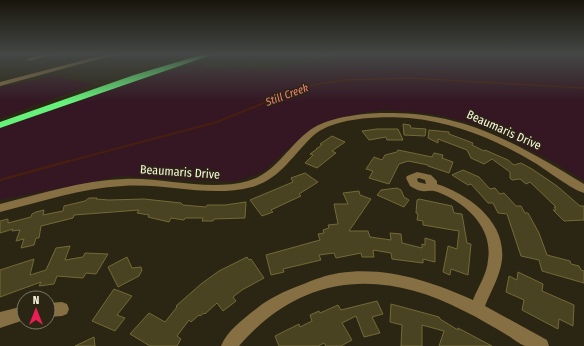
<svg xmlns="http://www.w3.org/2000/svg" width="584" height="346" font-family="'Fira Sans Condensed',sans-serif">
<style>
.green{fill:#341723}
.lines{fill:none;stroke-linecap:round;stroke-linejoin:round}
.stream-far2{stroke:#471f10;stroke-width:1.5}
.stream-far1{stroke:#471f10;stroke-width:2}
.stream{stroke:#471f10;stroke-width:2.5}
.building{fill:#4a4321;stroke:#746936}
.minor{fill:#856f43;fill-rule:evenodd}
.highway{fill:#66f27a;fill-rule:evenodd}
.labels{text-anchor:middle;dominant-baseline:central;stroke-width:3;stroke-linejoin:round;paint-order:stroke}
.far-water-label{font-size:11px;font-style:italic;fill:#f38277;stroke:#2b2614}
.street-label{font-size:12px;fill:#fcf5e0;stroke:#2b2614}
</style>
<rect width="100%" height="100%" fill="#2b2614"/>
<path class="green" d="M344,54H584V181L559,165L496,132L471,123L433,114L386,110L362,113L339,118L318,124L298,140L263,172L235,182L121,176L0,200V128L117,86L206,61L201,68L214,69L245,67L265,70L335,58Z
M52,76L93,84L0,118V88Z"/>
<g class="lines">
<path class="stream-far2" d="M269,101L307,86L344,80L410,78L584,88"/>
<path class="stream-far1" d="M66,162L217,122L271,100"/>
<path class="stream" d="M0,180L69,161"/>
</g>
<path class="building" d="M403,124L410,125L411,128L426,129L425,136L404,135Z
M377,129H398L403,140H387L386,137L369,140L362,131Z
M429,130L449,132V134L473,143L472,145L484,151L485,150L508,160L514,165L521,163L532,169L557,186L580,206H584V220L564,221L553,210H556L554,207H556L530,182L526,184L520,179L512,180L510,178V172L492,159L484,164L471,158L467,150L438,139V143L428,138Z
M332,136L345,142L332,151L336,153L317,168L305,163L313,155L310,154L317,149H316L322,145L320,144Z
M398,150L432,157L434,153L443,155L442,158L453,162L449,173L428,166V165L408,161L399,164L389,184L369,178L373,171L366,169L374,157L382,160L385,155L397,152Z
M463,170L479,177L490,189L495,188L500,194L504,193L516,206H521L525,213H528L539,233L547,255L570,261L571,264L579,266L581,270L584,271V283L542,271L539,260L521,256L507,214L498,213L493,203H488L471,184L468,185L452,175Z
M305,173L318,182L299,194L301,196L271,210L273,212L262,216L250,200L293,182L291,178Z
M397,188L401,190L404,197L409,200L404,207L377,195L381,190Z
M359,191L360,195L371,199L349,231H368L370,237L391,240L390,233L401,234L402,243L422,248V244L425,245V238L435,241V262L423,259V263L392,259L391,253L373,250L374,257H362L361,253L336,258L334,253L319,255L321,260L283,269L284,272L271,275L266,255L320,240L318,234L324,233L323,230L329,228L328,225L338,224L334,204H348L343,193Z
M89,198H97L96,199L109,200L144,199L181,203L183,205L206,207L207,205H225L246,202L245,218L214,219L213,221H202L203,218H185L184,220L171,218L169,222L148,217L149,215L137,213L139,210L74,215L73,218L41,226L39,238H36L34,245L21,248L24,239L16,241L20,230L12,231L13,229L0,233V221L8,219V223L31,217L32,214L36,212L44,210L43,215L63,211L64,206L85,201Z
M419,199L452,206L454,213L462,214L467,243L471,244L468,275L451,269L450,275L443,272L448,246L457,249L459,231L423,225V221L417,220L418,214L416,213L417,200Z
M70,246L65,260L83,257L85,253L108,254L96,274L86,273L83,278L57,276L54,284L39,286L41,282L0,297V270L34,259L30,275L46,270L56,248Z
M127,257L132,268L141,267L142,270L139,276L118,287L108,267Z
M247,257L249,260L251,259L264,278L242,290L233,297L236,301L223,311L217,303L205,314L204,313L200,316L199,315L191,322L189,320L177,336L181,339L177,346H150L130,334L149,313L165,322L177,307L176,306L201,284L219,271Z
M518,272L543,284L542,291L574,305L573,326L559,319L558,329L522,310L524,300L506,292L509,276L517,280Z
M114,289L132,296L117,315L125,318L115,331L92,321Z
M377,301L383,314L372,317L380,333L364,337L356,316L342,323L352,340L341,346H326L324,343L318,346H279L275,336L299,324L300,327L312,321L310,315L319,311L320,313L338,305L341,310Z
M391,304L439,317L440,319L458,330V328L492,346H439L444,331L422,325V346H401L402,325L390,322Z
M94,337L95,346H75Z"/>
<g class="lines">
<path class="minor" d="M44,54H54L30,61L27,59Z
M108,54H117L0,86V82Z
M321,54H327L323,57L321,56Z
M380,113C398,113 416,113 435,117C489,126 538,156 584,184V193C571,189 548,171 535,163C497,140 454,122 409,118C382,116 335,117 314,135C293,154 281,179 252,187C209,198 167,183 123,186C81,188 41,202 0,212V204C41,194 82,180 124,179C165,177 207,192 248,181C276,173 288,146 310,130C329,117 358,114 380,113Z
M417,172L431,175L437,181V184C469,195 506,221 502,260C500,276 491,291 485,306L547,340L549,346C542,346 532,346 525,346C519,344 512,338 507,335C493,327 479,318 464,311C382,268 302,273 239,346H221C227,331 243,319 256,309C269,298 285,291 301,285C313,280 326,275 339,273C386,266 430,281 473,300C478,287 487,274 488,260C493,228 467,204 440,193C430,189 429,192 422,191C418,191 414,188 410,186L406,178L407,176ZM419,178L425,180L426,184L418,182L417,179Z
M62,302L67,304L69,309L67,314L62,316L48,317V303Z
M24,306V320L0,328V312Z"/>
<path class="highway" d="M204,54H214L0,128V122L134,75Z"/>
</g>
<linearGradient id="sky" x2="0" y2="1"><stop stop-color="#18150b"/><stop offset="0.53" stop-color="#444745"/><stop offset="1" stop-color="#444745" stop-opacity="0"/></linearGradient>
<rect width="584" height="102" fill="url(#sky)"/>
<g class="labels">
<g class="far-water-label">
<text transform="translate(287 95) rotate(-20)">Still Creek</text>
</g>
<g class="street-label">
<text transform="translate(504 130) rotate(24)">Beaumaris Drive</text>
<text transform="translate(180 172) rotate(4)">Beaumaris Drive</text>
</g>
</g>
<g transform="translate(36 310)"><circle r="19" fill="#2b2614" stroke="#7f7966"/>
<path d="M0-3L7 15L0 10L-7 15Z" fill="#eb1d56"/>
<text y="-6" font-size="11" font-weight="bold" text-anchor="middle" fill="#fcf5e0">N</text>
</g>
</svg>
